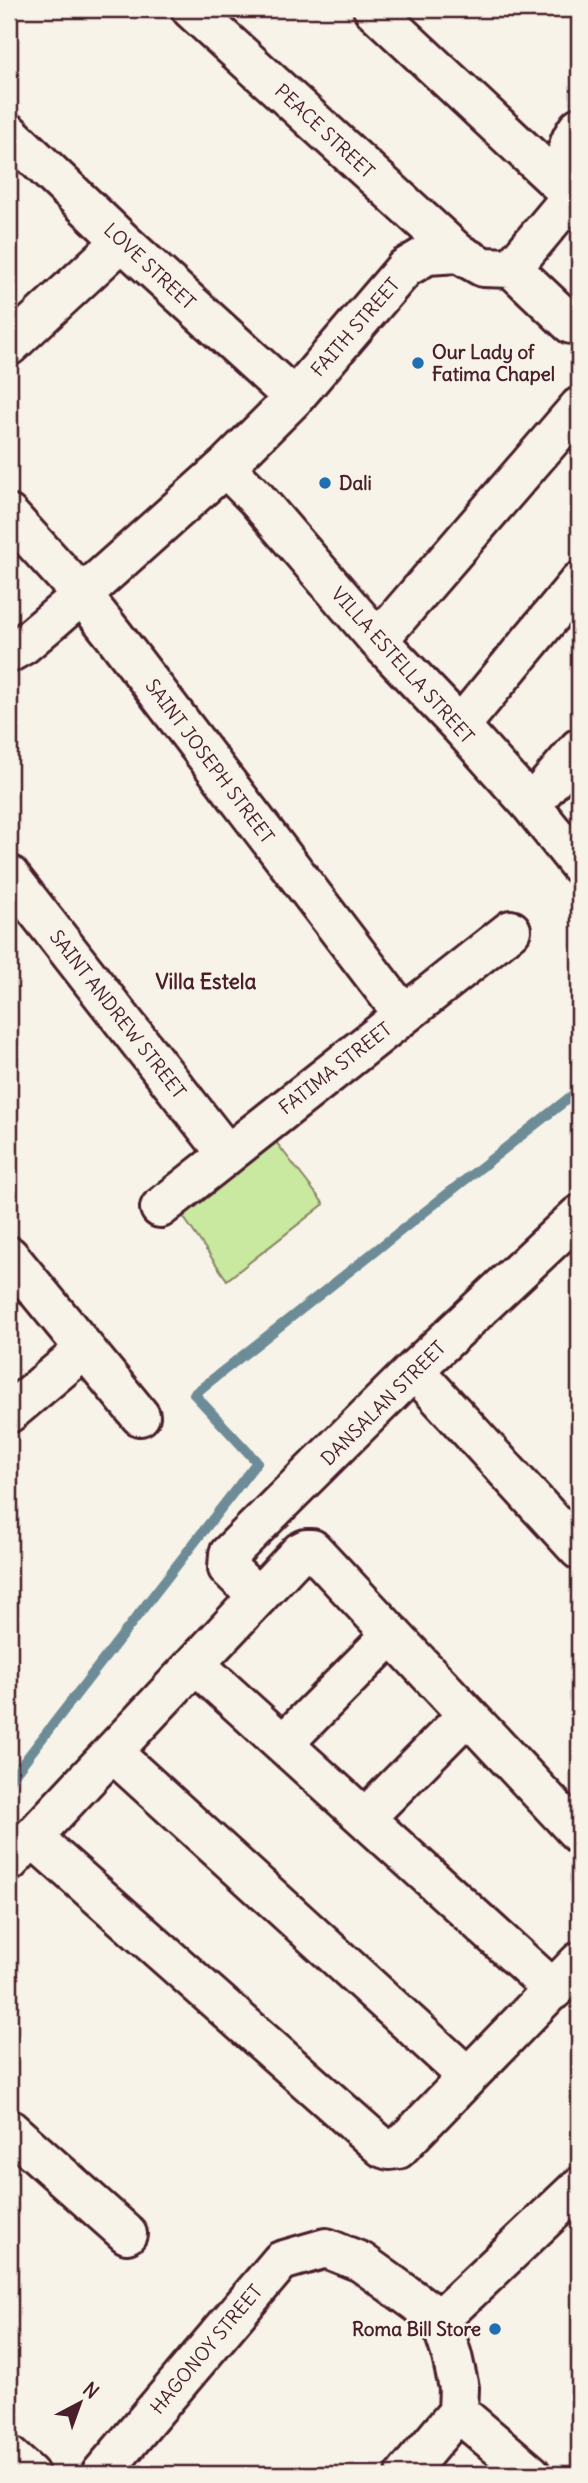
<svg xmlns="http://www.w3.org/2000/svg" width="588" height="2483" font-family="Delius,sans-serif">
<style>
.green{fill:#c9e8a0;stroke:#8a8466;stroke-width:2}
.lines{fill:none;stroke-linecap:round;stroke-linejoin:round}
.stream{stroke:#6d8c97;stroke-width:10}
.minor-casing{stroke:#4a1f2b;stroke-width:44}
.minor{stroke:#f7f3e8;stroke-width:38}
.poi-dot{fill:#1f6fb2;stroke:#f7f3e8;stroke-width:2.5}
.labels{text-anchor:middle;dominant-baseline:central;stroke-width:5;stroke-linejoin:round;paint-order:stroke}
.street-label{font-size:19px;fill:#4a1f2b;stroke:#f7f3e8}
.poi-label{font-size:19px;font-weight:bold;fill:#4a1f2b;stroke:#f7f3e8;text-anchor:start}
.neighbourhood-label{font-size:21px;font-weight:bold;fill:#4a1f2b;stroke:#f7f3e8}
</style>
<rect width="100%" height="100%" fill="#f7f3e8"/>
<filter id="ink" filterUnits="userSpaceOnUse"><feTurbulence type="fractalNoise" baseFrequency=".0143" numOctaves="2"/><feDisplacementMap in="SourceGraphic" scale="14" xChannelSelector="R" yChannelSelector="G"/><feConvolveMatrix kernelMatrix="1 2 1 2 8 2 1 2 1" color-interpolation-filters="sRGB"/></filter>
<g filter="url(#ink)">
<path class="green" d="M276,1142L324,1204L227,1280L182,1215Z"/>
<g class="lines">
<path class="stream" d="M9,1781L257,1462L194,1394L579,1090"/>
<g class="minor-casing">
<path id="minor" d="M191,9L458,253
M373,9L579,202
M9,133L122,241L294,398
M512,268L572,196C565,170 562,149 579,127
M512,268L571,324
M9,346L122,241
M225,467L255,497L378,640L460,726L531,805L579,865
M9,515L82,595L113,634L403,1014
M378,640L579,407
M9,653L23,645L82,595L225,467L294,398L405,268L427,255L458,253L483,267L512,268
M460,726L579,582
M531,805L579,748
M9,875L227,1154
M160,1208L511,930
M9,1256L140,1416
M414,1370L579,1550
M9,1413L85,1349
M258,1597L228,1568L229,1554L414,1370L579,1215
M196,1665L554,1990
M283,1744L392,1634
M112,1752L467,2076
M365,1818L467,1715
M32,1837L383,2148L389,2150L398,2149L579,1962
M9,1862L300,1552L306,1549H312L579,1834
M9,2129L127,2234
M440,2319L579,2187
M458,2412L531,2474
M9,2456L29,2474
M101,2474L281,2261L326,2248L361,2262L440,2319L452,2356L459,2388L458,2412L406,2474"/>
</g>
<use href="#minor" class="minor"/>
</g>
</g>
<g class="poi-dot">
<circle cx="418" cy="363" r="7"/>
<circle cx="325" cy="483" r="7"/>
<circle cx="495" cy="2329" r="7"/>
</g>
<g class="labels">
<g class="street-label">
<text transform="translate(325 131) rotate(43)">PEACE STREET</text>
<text transform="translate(150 266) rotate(43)">LOVE STREET</text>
<text transform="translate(355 327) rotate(-49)">FAITH STREET</text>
<text transform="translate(403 665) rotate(48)">VILLA ESTELLA STREET</text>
<text transform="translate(210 761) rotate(53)">SAINT JOSEPH STREET</text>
<text transform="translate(118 1014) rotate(52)">SAINT ANDREW STREET</text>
<text transform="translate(335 1068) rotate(-38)">FATIMA STREET</text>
<text transform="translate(383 1403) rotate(-45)">DANSALAN STREET</text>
<text transform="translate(206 2349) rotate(-50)">HAGONOY STREET</text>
</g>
<g class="poi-label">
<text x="432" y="352">Our Lady of<tspan x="432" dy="22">Fatima Chapel</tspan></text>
<text x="339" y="483">Dali</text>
<text x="481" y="2329" text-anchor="end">Roma Bill Store</text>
</g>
<g class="neighbourhood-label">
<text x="206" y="981">Villa Estela</text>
</g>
</g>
<rect width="588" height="2483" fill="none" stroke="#f7f3e8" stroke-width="35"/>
<rect x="18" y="18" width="553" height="2448" fill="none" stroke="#4a1f2b" stroke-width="2.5" filter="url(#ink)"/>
<g transform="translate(80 2403) rotate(41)" stroke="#f7f3e8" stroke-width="5" paint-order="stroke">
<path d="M0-5L12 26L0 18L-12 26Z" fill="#4a1f2b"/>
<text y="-10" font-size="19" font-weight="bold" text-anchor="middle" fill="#4a1f2b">N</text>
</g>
</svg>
